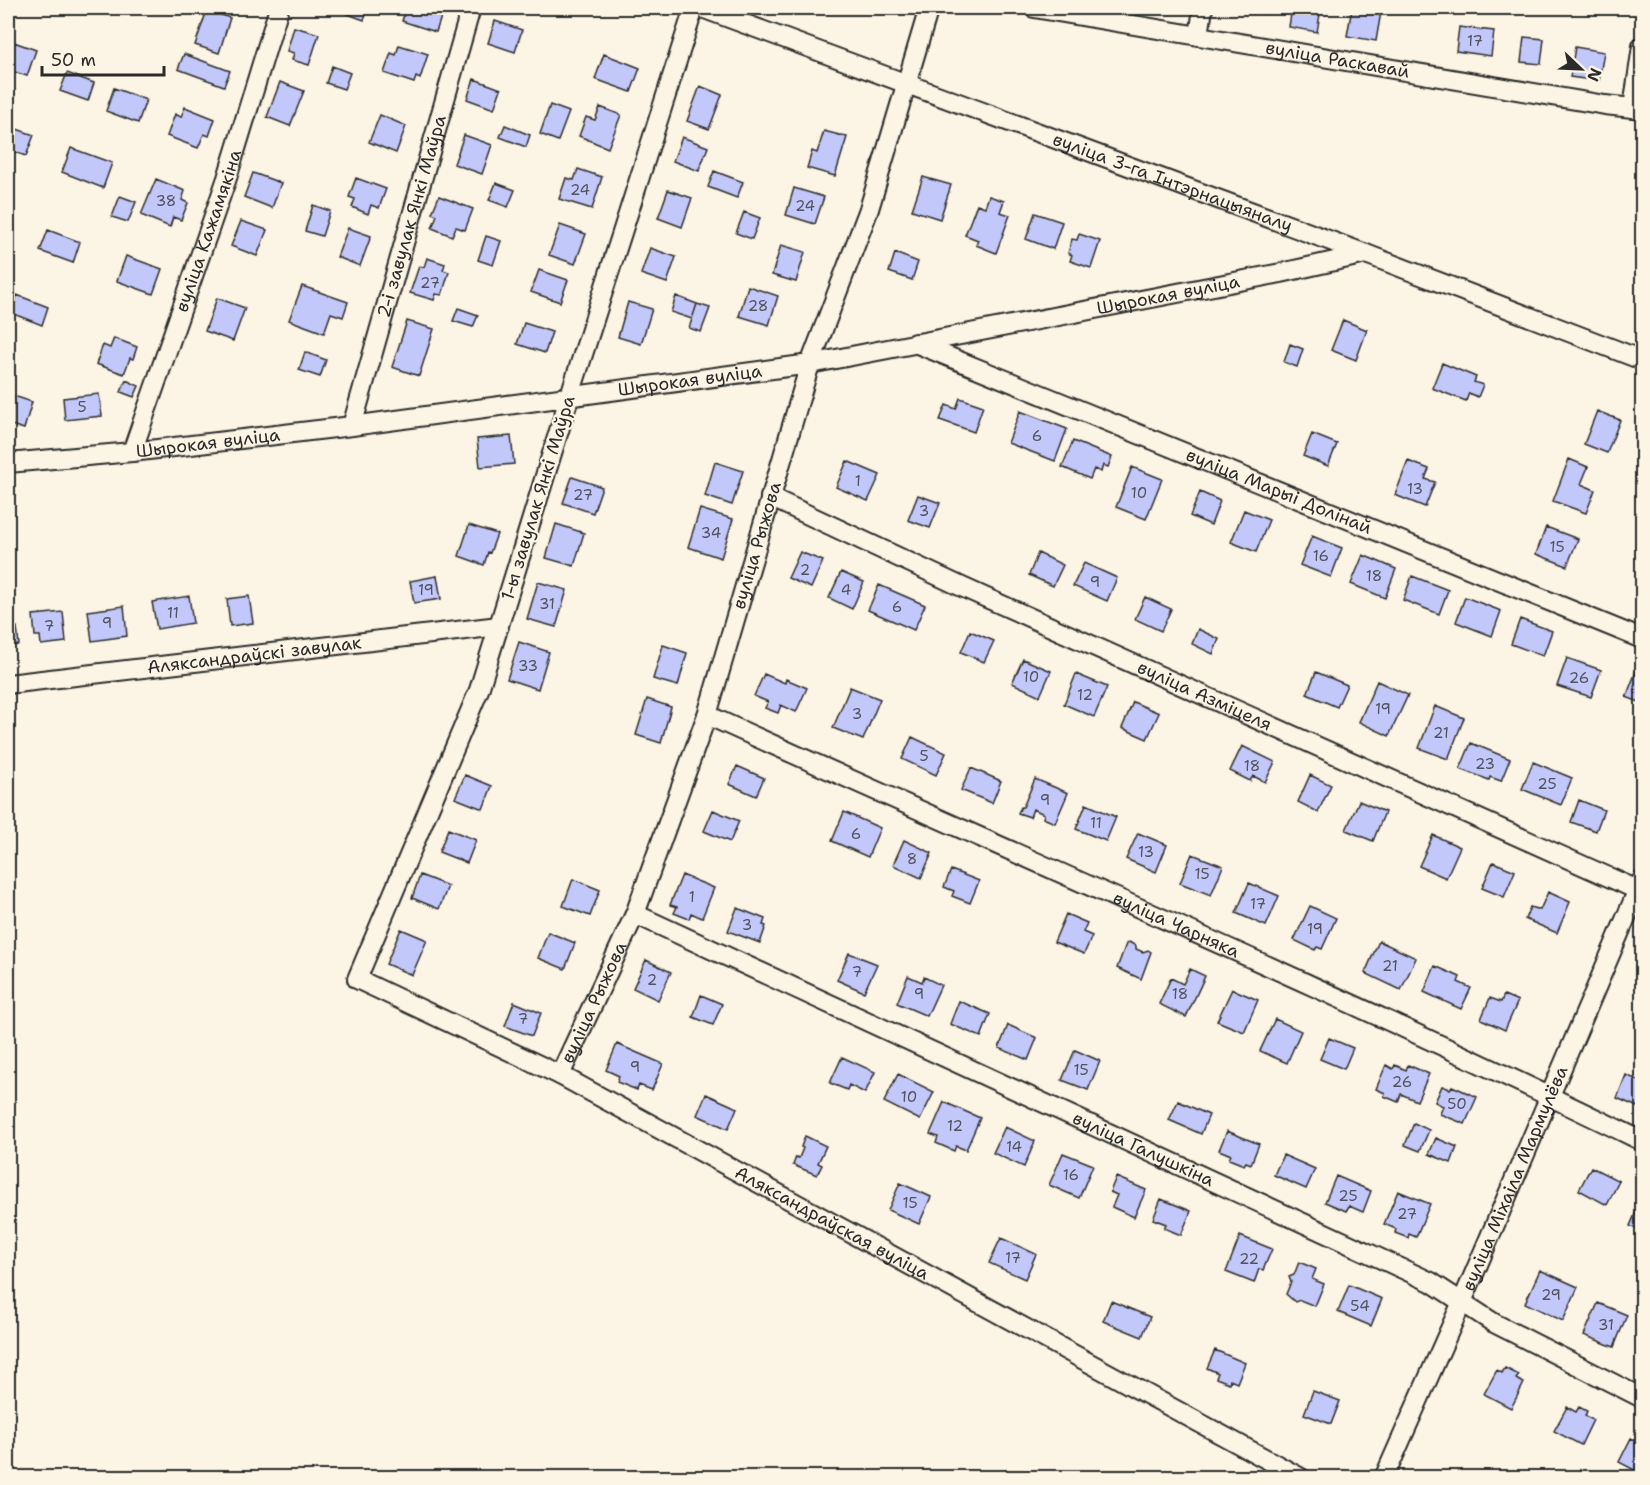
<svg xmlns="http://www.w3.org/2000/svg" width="1650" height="1485" font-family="'Shantell Sans',sans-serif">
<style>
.building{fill:#c3c8fa;stroke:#2b2b2b;stroke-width:1.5}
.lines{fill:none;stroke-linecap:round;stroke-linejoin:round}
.street-casing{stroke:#2b2b2b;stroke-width:22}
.street{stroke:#fcf5e5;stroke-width:18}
.labels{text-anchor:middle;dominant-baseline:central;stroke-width:4.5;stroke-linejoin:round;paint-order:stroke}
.number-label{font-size:15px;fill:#51525f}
.street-label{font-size:18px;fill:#2b2b2b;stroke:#fcf5e5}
</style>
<rect width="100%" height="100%" fill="#fcf5e5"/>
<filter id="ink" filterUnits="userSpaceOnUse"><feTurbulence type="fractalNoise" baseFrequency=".0167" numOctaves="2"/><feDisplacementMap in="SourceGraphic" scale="12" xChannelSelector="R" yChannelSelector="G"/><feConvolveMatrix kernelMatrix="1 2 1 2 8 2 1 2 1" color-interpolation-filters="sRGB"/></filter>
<g filter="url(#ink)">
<path class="building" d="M152,8H168L166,13Z
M338,8H368L364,20L337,10Z
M406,8H444L436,32L402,21Z
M1242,8H1269L1267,14L1242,9Z
M1292,8H1321L1317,32L1289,27Z
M1352,8L1381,12L1376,41L1347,36Z
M207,10L230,18L219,53L195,45Z
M495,21L522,30L515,52L488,43Z
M294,27L319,34L309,65L292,60L294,53L287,51Z
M1459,27L1494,31L1491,56L1456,51Z
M1524,37L1544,39L1541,64L1521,62Z
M14,42L36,50L27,76L8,70V61Z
M399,45L428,54L420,79L416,77L414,83L384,73L391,53L396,55Z
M1575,47L1604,52L1599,81L1570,77Z
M184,54L230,71L224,86L178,69Z
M604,54L640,68L631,92L595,79Z
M332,66L350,73L344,89L326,83Z
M67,73L94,83L88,101L60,91Z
M474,79L501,89L494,109L467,99Z
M280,82L304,91L290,126L267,117Z
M700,86L722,95L709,129L687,121Z
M114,88L146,100L138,123L106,111Z
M550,105L569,112L558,141L540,134Z
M185,107L215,119L209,136L204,134L198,148L167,136L175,114L181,117Z
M600,107L621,115L608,148L579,136L586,117L595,120Z
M380,115L406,126L396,153L369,142Z
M505,125L530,135L526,147L500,137Z
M8,126L34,135L26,156L8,150Z
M824,131L847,137L835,176L807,168L812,151L817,153Z
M464,135L492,145L482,174L454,164Z
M682,137L708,147L699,171L673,161Z
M71,148L112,163L103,188L62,172Z
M578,169L602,177L592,209L559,199L566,178L574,180Z
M714,171L743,182L737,198L708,187Z
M253,173L281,183L272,208L244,197Z
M923,177L951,185L940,219L912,210Z
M356,178L386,189L379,208L371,205L368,214L352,207L355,199L349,197Z
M156,179L185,191L182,200L188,203L181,220L173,217L170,227L141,215Z
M496,183L515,190L508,207L489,200Z
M794,188L824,197L815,224L786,215Z
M668,190L692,198L682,227L658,218Z
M120,196L136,202L128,222L112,217Z
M439,196L473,209L465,230L456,227L452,236L432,228L437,215L432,213Z
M989,196L1004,201L1000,212L1010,215L996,253L976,245L978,240L965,235L977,204L985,207Z
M313,205L330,211L322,236L305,231Z
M744,212L760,218L752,239L736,233Z
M1035,213L1062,222L1053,249L1026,239Z
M241,221L267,230L257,256L231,246Z
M560,225L586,234L575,264L549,255Z
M348,228L371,236L360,266L337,257Z
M48,230L80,242L73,263L40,251Z
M1079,234L1100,241L1091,268L1070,261L1072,255L1068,253L1072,239L1077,240Z
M486,236L501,241L493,265L478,260Z
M781,245L805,252L796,282L772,275Z
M650,248L676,257L667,283L641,274Z
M895,253L918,262L912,280L889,272Z
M126,256L162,269L153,294L117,281Z
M427,258L445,264L443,270L449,272L442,295L436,294L434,300L410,293L419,266L424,267Z
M539,270L568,280L560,302L531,292Z
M302,286L348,302L343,317L331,313L324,333L289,320Z
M748,286L778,296L769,325L739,316Z
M17,295L48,307L42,325L11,313Z
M676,296L697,304L692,319L671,312Z
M217,298L245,308L233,341L205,331Z
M628,302L652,309L641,344L618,337Z
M697,304L710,308L701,332L689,328Z
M458,308L478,315L473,327L453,321Z
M1343,320L1367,330L1356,360L1331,350Z
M407,321L434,329L419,376L392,367Z
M524,323L552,332L545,353L517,344Z
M114,338L137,347L133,359L130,358L124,374L96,364L103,345L110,348Z
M1290,344L1303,349L1297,367L1284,362Z
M305,352L326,360L320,377L299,370Z
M1442,363L1476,377L1474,382L1483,385L1478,397L1469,393L1466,401L1432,388Z
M126,380L139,386L134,397L121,392Z
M8,394L32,402L24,429L8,424Z
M99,394L102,416L65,420L63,398Z
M960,398L983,406L974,432L940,420L946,405L956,409Z
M1020,411L1067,429L1055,461L1008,443Z
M1597,411L1620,420L1607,453L1584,444Z
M1312,434L1337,444L1328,466L1303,456Z
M511,436L514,464L480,467L477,439Z
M1073,441L1112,457L1108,467L1103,465L1101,472L1094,469L1090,479L1062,467Z
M1569,459L1588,467L1581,484L1595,490L1586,513L1553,501Z
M847,461L880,475L868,501L836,487Z
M1408,461L1429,469L1425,479L1435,482L1425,507L1395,495Z
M715,462L743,471L732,505L705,496Z
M1132,467L1162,479L1146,519L1116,507Z
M572,477L602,487L593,513L563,503Z
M1200,492L1220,501L1211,525L1190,516Z
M918,495L940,503L930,528L908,520Z
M700,509L733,519L721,558L688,547Z
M1244,510L1269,520L1256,552L1231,542Z
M556,524L584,533L574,566L546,558Z
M469,525L497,534L490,553L488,552L484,565L459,556Z
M1546,527L1578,539L1567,566L1536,554Z
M1312,536L1342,548L1331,577L1300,565Z
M800,552L823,561L811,588L788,578Z
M1038,553L1063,565L1053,586L1029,575Z
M1363,555L1396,569L1385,598L1351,584Z
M1084,563L1117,578L1107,601L1073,586Z
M841,572L864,582L852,609L829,598Z
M437,576L441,599L414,603L410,581Z
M1412,576L1448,590L1439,614L1403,600Z
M538,582L567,590L556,627L527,619Z
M879,585L925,605L914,630L868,610Z
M189,596L193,623L157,629L152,602Z
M249,596L253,623L230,626L227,599Z
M1145,597L1171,609L1161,631L1135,619Z
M1465,597L1501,611L1492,636L1456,622Z
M124,606L127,636L92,641L88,611Z
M63,612L66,642L41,645L40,636H35L33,615Z
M1520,619L1552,631L1543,656L1511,644Z
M17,627L19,645L8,646V628Z
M1198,629L1219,639L1213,654L1192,644Z
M970,631L994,641L984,662L961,652Z
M519,642L549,652L538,689L507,679Z
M663,645L687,653L678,686L653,679Z
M1567,658L1601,670L1591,697L1557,686Z
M1023,659L1051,671L1040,696L1012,683Z
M1637,669L1642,671V703L1626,697Z
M1316,672L1347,685L1337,707L1307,694Z
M764,674L785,683L786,679L807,688L796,712L781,705L778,713L765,708L768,702L754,696Z
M1076,674L1107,687L1094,717L1064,704Z
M1377,681L1408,695L1389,736L1359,722Z
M850,687L880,699L863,740L833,728Z
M647,699L671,707L661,743L636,735Z
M1133,702L1159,713L1147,739L1122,728Z
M1435,706L1464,718L1448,759L1419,748Z
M912,737L946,753L936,775L902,759Z
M1471,743L1510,759L1501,781L1490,777L1489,780L1460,769Z
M1242,746L1275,762L1265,782L1253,776L1250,781L1230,771Z
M1533,762L1572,778L1561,805L1522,789Z
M737,766L764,778L756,796L729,784Z
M971,768L1001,781L992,803L961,790Z
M465,775L492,786L483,809L455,798Z
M1310,775L1331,785L1318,812L1298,802Z
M1035,779L1068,793L1055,823L1043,818L1044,814L1033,809L1030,817L1018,813L1021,807H1023Z
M1579,800L1604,810L1596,831L1571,822Z
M1359,801L1385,812L1373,841L1346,830Z
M1086,804L1116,817L1106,841L1076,829Z
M713,810L739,821L730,842L704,831Z
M844,812L880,828L868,857L832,841Z
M448,829L476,840L467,863L439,852Z
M1138,833L1167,845L1156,872L1126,859Z
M1433,835L1460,847L1446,878L1419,866Z
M904,840L932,853L921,878L893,865Z
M1192,854L1223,866L1211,895L1180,883Z
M1493,862L1515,871L1504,897L1482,888Z
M951,870L979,881L970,903L952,896L954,891L944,887Z
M420,875L448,886L439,909L412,898Z
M682,875L714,888L702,918L691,913L689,919L674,913L677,907L670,905Z
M573,879L600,890L590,916L563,906Z
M1249,883L1279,896L1266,926L1236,913Z
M1548,892L1570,902L1557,933L1525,919L1530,907L1540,910Z
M1310,906L1336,918L1322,949L1317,947L1315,950L1294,940Z
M737,908L765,919L763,925L766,926L760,943L728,931Z
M1066,914L1087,923L1083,932L1092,936L1084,954L1054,942Z
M401,929L427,940L412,975L386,964Z
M548,932L575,943L565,969L538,958Z
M1379,941L1416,958L1401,990L1365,973Z
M1129,942L1136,946V949L1143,952L1148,950L1151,952L1141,979L1117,968L1126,944Z
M849,953L877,964L864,992L837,980Z
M646,960L671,972L658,1000L633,988Z
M1435,966L1460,977L1458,982L1471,988L1461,1009L1424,992Z
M1190,969L1205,976L1186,1017L1159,1004L1171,978L1183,984Z
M908,976L922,982L924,977L941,985L927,1016L897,1003Z
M1232,989L1258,1000L1244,1032L1217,1021Z
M701,995L722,1004L713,1025L693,1017Z
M1504,995L1518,1001L1505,1030L1481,1019L1490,998L1501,1002Z
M959,1001L990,1014L981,1037L950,1024Z
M514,1002L541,1013L532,1036L505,1026Z
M1275,1019L1301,1031L1287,1063L1260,1051Z
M1008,1025L1037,1038L1028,1060L999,1048Z
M1329,1038L1353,1048L1344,1069L1320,1059Z
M617,1044L663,1064L652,1090L639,1085L637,1090L617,1082L619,1076L606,1070Z
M1075,1050L1100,1061L1088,1090L1062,1080Z
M842,1057L875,1072L865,1093L849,1085L847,1090L830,1083Z
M1386,1065L1393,1069L1395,1065L1406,1070L1408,1065L1429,1074L1417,1101L1401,1094L1398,1102L1384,1096L1385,1093L1376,1089Z
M898,1074L934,1092L920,1120L884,1102Z
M1626,1075L1642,1082V1109L1617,1098Z
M1442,1086L1450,1089L1452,1086L1477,1097L1465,1124L1440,1114L1443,1106L1435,1102Z
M706,1094L737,1108L728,1129L697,1115Z
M1178,1101L1209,1115L1201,1134L1169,1120Z
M944,1102L980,1118L966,1150L956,1146L954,1151L936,1143L938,1137L930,1134Z
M1414,1123L1429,1130L1420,1151L1405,1145Z
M1005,1127L1035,1141L1024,1167L993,1153Z
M1227,1131L1259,1144L1251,1164L1246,1162L1244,1165L1229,1159L1231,1155L1219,1150Z
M805,1136L826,1146L818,1163L822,1165L817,1175L793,1165L796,1157L799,1158L803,1148L801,1147Z
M1436,1138L1457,1147L1451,1163L1429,1154Z
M1063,1153L1093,1165L1079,1198L1049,1185Z
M1283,1155L1315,1169L1306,1189L1274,1175Z
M1591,1167L1619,1181L1607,1205L1579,1190Z
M1336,1176L1371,1191L1363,1212L1349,1206L1346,1211L1325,1202Z
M1116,1177L1146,1190L1134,1217L1112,1207L1117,1195L1110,1192Z
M900,1183L931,1197L919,1224L888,1210Z
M1398,1191L1430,1204L1416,1237L1409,1234L1408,1238L1395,1233L1396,1229L1384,1224Z
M1642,1198V1232L1630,1226Z
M1161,1199L1191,1211L1181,1235L1164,1228L1166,1224L1153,1219Z
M1240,1236L1272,1249L1263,1270L1259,1269L1254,1283L1226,1272Z
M1001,1238L1036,1254L1025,1279L989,1263Z
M1299,1262L1316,1269L1312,1279L1324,1284L1315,1306L1300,1300L1295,1302L1286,1294L1291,1282L1289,1277L1294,1275Z
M1540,1270L1578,1287L1563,1321L1525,1303Z
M1349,1285L1382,1299L1371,1326L1338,1312Z
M1111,1301L1150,1317L1142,1337L1103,1321Z
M1598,1303L1627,1315L1614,1347L1584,1335Z
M1215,1350L1245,1363L1237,1383L1230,1380L1229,1383L1216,1378L1218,1373L1207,1368Z
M1505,1368L1519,1375L1516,1379L1524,1383L1511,1408L1484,1394L1497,1370L1502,1373Z
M1313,1391L1340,1401L1331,1424L1304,1414Z
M1567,1407L1576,1412L1579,1407L1587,1411L1585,1416L1593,1420L1581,1445L1554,1431Z
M1631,1438L1642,1444V1474L1619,1462Z"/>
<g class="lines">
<g class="street-casing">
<g id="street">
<path id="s1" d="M694,8L570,395L479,690L357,979L560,1075L1301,1478"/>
<path id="s2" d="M702,8L1366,254L1642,360"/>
<path id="s3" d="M1034,8L1605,105L1642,109"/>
<path d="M1199,36L1203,8"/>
<path d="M1633,108L1642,46"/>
<path id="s4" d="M915,343L1642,639"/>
<path id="s5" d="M352,426L471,8"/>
<path id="s6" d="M132,452L227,178L279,8"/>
<path id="s7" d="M8,463L132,452L352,426L810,364L1281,273L1366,254"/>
<path id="s8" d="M770,497L962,587L1642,892"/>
<path id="s9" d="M8,684L499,626"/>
<path id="s10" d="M707,715C1019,856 1335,991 1642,1141"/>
<path id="s11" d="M635,914L1431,1282L1494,1323L1642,1398"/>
<path id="s12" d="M560,1075L635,914L707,715L810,364L869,209L929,8"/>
<path id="s13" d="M1384,1478L1462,1302L1642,880"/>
</g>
</g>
<use href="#street" class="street"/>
</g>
</g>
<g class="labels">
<g class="number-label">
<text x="1475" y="41">17</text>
<text x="580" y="190">24</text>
<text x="166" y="201">38</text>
<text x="805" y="206">24</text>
<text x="430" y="283">27</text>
<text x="758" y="306">28</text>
<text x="82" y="407">5</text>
<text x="1037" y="436">6</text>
<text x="858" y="481">1</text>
<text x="1415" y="489">13</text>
<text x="1139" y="493">10</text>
<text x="583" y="495">27</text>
<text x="924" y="511">3</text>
<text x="711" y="533">34</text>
<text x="1557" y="547">15</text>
<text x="1321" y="556">16</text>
<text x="805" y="570">2</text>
<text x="1374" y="576">18</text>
<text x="1095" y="582">9</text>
<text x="426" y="590">19</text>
<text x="846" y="590">4</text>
<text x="547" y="604">31</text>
<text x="897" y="607">6</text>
<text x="173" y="613">11</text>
<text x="107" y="623">9</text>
<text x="49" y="626">7</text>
<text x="528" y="666">33</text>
<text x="1031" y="677">10</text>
<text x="1579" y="678">26</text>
<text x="1085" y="695">12</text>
<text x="1383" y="709">19</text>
<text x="857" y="714">3</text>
<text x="1441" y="733">21</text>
<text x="924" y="756">5</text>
<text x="1485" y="764">23</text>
<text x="1252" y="766">18</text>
<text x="1547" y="784">25</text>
<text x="1045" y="800">9</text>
<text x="1096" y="823">11</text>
<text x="856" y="834">6</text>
<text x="1146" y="852">13</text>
<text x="912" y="859">8</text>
<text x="1202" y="874">15</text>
<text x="692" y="897">1</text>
<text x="1258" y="904">17</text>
<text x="747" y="925">3</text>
<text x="1315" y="929">19</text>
<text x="1390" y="966">21</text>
<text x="857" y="972">7</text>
<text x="652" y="980">2</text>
<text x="919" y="994">9</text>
<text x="1180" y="994">18</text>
<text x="523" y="1019">7</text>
<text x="635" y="1067">9</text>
<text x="1081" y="1070">15</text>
<text x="1402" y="1082">26</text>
<text x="909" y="1097">10</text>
<text x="1457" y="1104">50</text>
<text x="955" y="1126">12</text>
<text x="1014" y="1147">14</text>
<text x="1071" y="1175">16</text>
<text x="1348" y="1196">25</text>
<text x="910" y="1203">15</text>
<text x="1407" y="1214">27</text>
<text x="1013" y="1258">17</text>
<text x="1249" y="1259">22</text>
<text x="1551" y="1295">29</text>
<text x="1360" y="1306">54</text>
<text x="1606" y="1325">31</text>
</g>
<g class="street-label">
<text stroke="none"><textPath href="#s3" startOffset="308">вуліца Раскавай</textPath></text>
<text stroke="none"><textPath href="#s2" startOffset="502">вуліца 3-га Інтэрнацыяналу</textPath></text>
<text stroke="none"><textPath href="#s5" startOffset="218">2-і завулак Янкі Маўра</textPath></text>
<text stroke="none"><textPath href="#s6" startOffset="234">вуліца Кажамякіна</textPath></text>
<text stroke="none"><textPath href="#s7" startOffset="1173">Шырокая вуліца</textPath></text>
<text stroke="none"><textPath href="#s7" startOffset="687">Шырокая вуліца</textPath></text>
<text stroke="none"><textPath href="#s7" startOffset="201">Шырокая вуліца</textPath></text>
<text stroke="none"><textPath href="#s4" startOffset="393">вуліца Марыі Долінай</textPath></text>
<text transform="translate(538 498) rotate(-73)">1-ы завулак Янкі Маўра</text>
<text stroke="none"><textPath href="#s12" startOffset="566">вуліца Рыжова</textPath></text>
<text stroke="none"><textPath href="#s9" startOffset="248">Аляксандраўскі завулак</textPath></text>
<text stroke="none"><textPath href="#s8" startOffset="478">вуліца Азміцеля</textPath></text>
<text stroke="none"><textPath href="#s10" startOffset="514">вуліца Чарняка</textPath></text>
<text stroke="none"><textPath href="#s12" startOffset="80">вуліца Рыжова</textPath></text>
<text stroke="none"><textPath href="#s11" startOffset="560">вуліца Галушкіна</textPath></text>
<text stroke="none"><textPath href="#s13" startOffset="327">вуліца Міхаіла Мармулёва</textPath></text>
<text stroke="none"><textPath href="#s1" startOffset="1563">Аляксандраўская вуліца</textPath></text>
</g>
</g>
<rect width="1650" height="1485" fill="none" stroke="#fcf5e5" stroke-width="30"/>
<rect x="15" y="15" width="1620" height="1455" fill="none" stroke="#2b2b2b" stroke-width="2" filter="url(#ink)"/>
<g transform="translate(1581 69) rotate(113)" stroke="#fcf5e5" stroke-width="4.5" paint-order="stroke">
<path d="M0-4.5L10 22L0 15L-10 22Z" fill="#2b2b2b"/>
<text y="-9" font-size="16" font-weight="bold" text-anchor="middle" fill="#2b2b2b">N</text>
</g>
<path d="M42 66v9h122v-9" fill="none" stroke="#2b2b2b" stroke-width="3"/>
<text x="51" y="66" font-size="18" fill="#2b2b2b" stroke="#fcf5e5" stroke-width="4.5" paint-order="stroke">50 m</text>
</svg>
